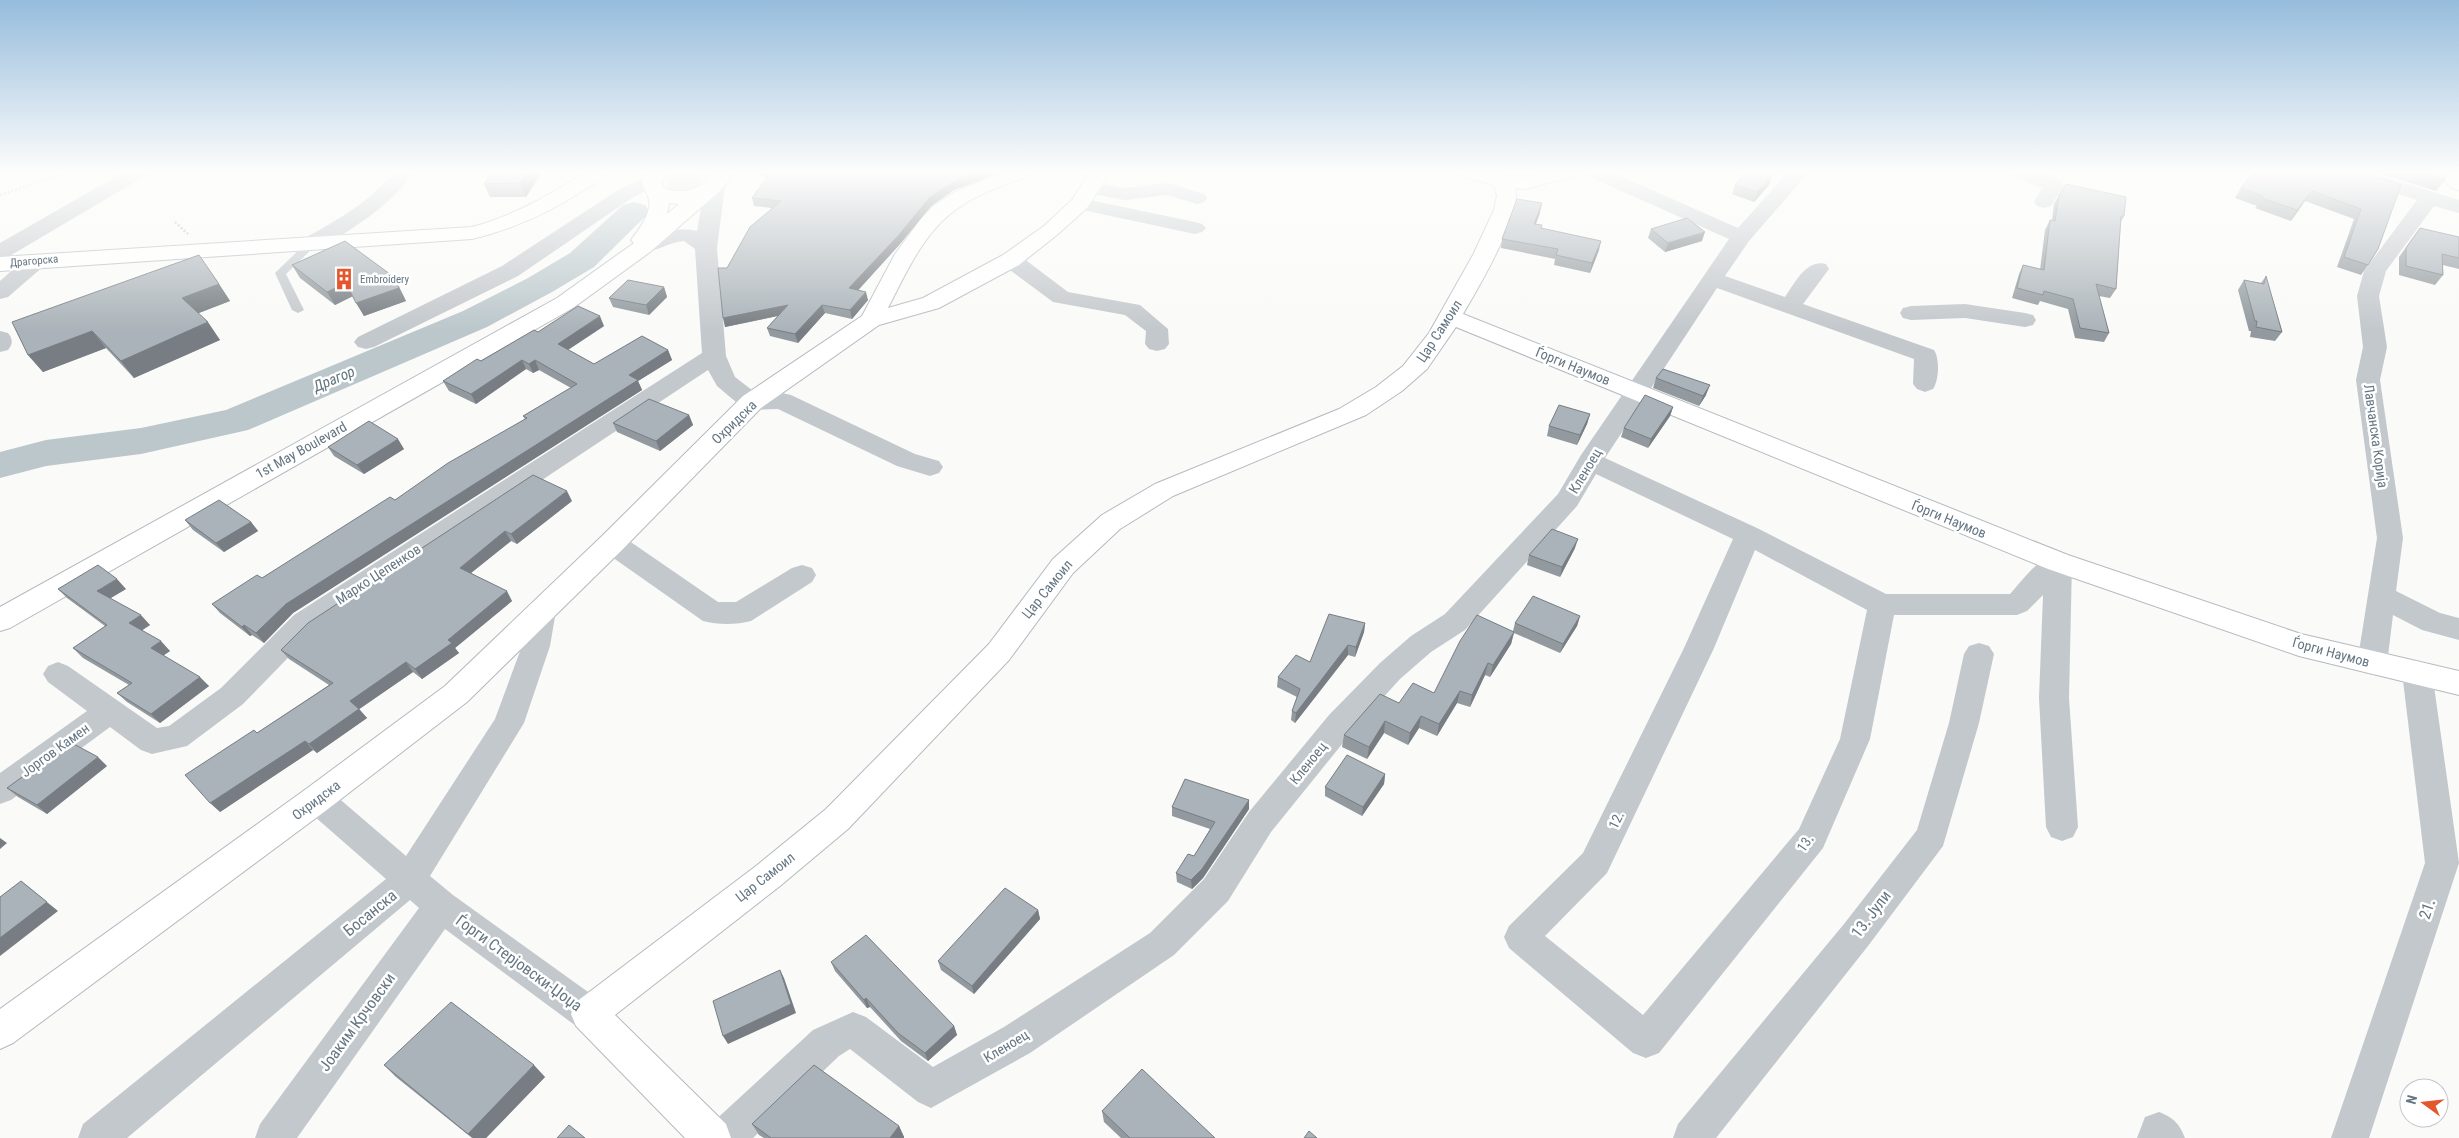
<svg xmlns="http://www.w3.org/2000/svg" width="2459" height="1138" font-family="'Roboto Condensed',sans-serif">
<style>
.green{fill:#dadfd7}
.lines{fill:none;stroke-linecap:round;stroke-linejoin:round}
.river{fill:#bbc7cb;fill-rule:evenodd}
.secondary-casing{stroke:#b3babf;stroke-width:2}
.path{stroke:#bbbfc2;stroke-width:2.5;stroke-dasharray:2 2;stroke-linecap:butt}
.lane{fill:#c3c8cc;fill-rule:evenodd}
.street{fill:#c3c8cc;fill-rule:evenodd}
.secondary{fill:#fff;fill-rule:evenodd}
.wall{fill:#929a9f}
.shaded-wall{fill:#777d82}
.building{fill:#aab3b9;stroke:#777d82}
.labels{text-anchor:middle;dominant-baseline:central;stroke-width:5;stroke-linejoin:round;paint-order:stroke}
.far-street-label{font-size:11px;fill:#657683;stroke:#fff}
.far-poi-label{font-size:11px;fill:#657683;stroke:#fff;text-anchor:start}
.street-label{font-size:14px;fill:#657683;stroke:#fff}
.water-label{font-size:15px;font-style:italic;fill:#60757c;stroke:#fff}
.near-street-label{font-size:16px;fill:#657683;stroke:#fff}
</style>
<rect width="100%" height="100%" fill="#fafaf8"/>
<path class="green" d="M672,172H697L702,176C700,194 683,191 669,191L668,176Z"/>
<g class="lines">
<path class="river" d="M634,202L645,205L650,212L594,267L552,292L487,327L248,430L141,454L46,466L0,478V452L46,440L141,428L226,410L463,311L528,278L570,253L623,205Z"/>
<g class="secondary-casing">
<path id="secondary" d="M586,172H609C603,180 593,185 584,190C549,213 513,229 472,239L0,271V257L472,227C513,216 550,195 586,172Z
M649,172H670L662,181L663,187C679,196 698,190 710,178V172H730V179L721,190L650,252L573,308L10,628L0,631V607L557,298L634,243L631,240C639,229 652,213 649,199C647,192 643,189 642,180ZM669,203L679,204L667,214Z
M1004,172H1031L1028,176C1006,185 981,192 961,206C925,229 907,271 888,308L923,298L1003,255L1044,226L1072,200L1090,172H1110L1087,208L1058,234L1019,265L939,308L879,325L761,408L622,550L467,702L328,809L13,1043L0,1049V1009L306,789L445,686L602,536L743,396L862,316L895,254L920,220L932,207L955,192Z
M1457,172H1507L1509,176L1525,177L1545,172H1578L1575,176L1525,189L1515,188C1523,213 1477,290 1463,314L2068,555L2301,634L2459,671V695L2299,656L2048,569L1456,327L1427,369L1402,391L1366,415L1173,496L1120,529L1073,573L1009,660L848,829L780,886L615,1015L726,1124L731,1138H685L576,1026L571,1014L576,1002L756,866L826,809L989,644L1053,559L1102,515L1155,484L1339,409L1376,387L1403,366L1429,333L1473,255L1494,210L1497,196L1494,185L1460,176Z
M2433,172H2456L2459,174V190L2452,188Z"/>
</g>
<path class="path" d="M0,195L69,172
M175,222L188,234"/>
<path class="lane" d="M311,241L316,244L315,246L286,274L304,310L298,313L292,310L275,273L307,242Z"/>
<path class="street" d="M124,172H148L145,176L8,257L0,258V243Z
M394,172H414C390,206 354,228 319,249L311,250L303,249L300,244L303,239C336,221 370,202 394,172Z
M1585,172H1611L1738,228L1788,172H1809L1749,241L1725,276L1785,297C1795,283 1806,259 1826,264L1829,269L1803,304L1934,350C1940,359 1939,380 1933,389L1925,392L1917,389L1913,384L1914,359L1717,288L1605,458L1757,528L1886,594H2010C2025,578 2044,548 2068,555L2072,562L2069,698L2078,827L2073,837L2062,841L2051,837L2046,827L2039,698L2043,595L2027,611L2017,615H1894L1870,739L1823,848L1659,1053L1646,1058L1633,1053L1509,948L1504,937L1509,926L1583,853L1684,648L1733,539L1596,474L1577,506L1465,630L1431,652L1400,679L1351,733L1271,832L1228,901L1174,955L1030,1053L931,1108L918,1102L850,1049L839,1056L753,1138H706L711,1124L813,1030L853,1012L866,1017L933,1067L1004,1027L1150,933L1204,879L1249,812L1329,715L1380,663L1411,636L1445,614L1558,494L1581,455L1729,239L1588,176ZM1755,550L1867,610L1840,739L1799,829L1643,1015L1545,936L1607,873L1714,648Z
M2009,172C2025,171 2054,170 2064,185L2051,206L2044,208L2037,206L2034,202L2042,188L2012,176Z
M2339,172H2369L2459,200V213L2434,206L2386,271L2379,296L2387,347L2380,380L2403,538L2396,591L2440,613L2459,618V640L2422,630L2393,615L2387,664L2382,672L2372,675L2362,672L2357,664L2377,538L2356,380L2363,347L2357,296L2364,271L2417,200L2342,176Z
M652,174L659,176L662,180L659,184L632,198L518,276L374,347L366,349L358,347L354,342L358,337L502,266L618,190Z
M715,179L722,181L725,185L717,248L726,356L735,377L757,394L782,393L791,395L915,454L939,461L943,467L939,473L930,476L897,466L778,409L752,410L743,408L717,386L708,370L314,631L243,704L187,746L152,754L141,750L110,727L11,800L0,804V773L87,711L48,682L43,674L48,666L58,662L68,666L157,728L169,726L221,688L294,615L702,353L695,249L684,241C667,242 651,256 634,252L631,247L634,242C655,234 674,226 697,231L705,185L708,181Z
M1089,182L1125,188L1168,183L1204,194L1207,198L1204,202L1197,204L1167,195L1125,200L1082,192L1079,188L1082,184Z
M1080,198L1195,222L1202,224L1206,228L1202,232L1195,234L1073,208L1070,204L1073,200Z
M1011,254L1019,255L1068,292L1140,305L1168,329L1169,344L1165,349L1157,351L1149,349L1145,344L1146,331L1125,315L1053,302L1003,265L1000,260L1003,255Z
M36,255L44,256L47,261L44,266L8,297L0,299V281L28,256Z
M1965,304L2025,313L2033,315L2036,320L2033,325L2025,327L1965,318L1911,320L1903,318L1900,313L1903,308L1911,306Z
M0,331L8,333C13,339 13,344 8,350L0,352Z
M612,533L622,536L718,602H736L792,568L802,565L812,568L816,575L812,582L751,621C736,625 718,625 703,621L602,550L598,543L602,536Z
M542,600L552,603L556,611L550,646L524,723L430,876L453,895L602,1002L607,1014L602,1026L589,1031L576,1026L445,929L297,1138H255L260,1124L419,908L410,900L127,1138H78L83,1124L386,879L306,809L301,799L306,789L317,785L328,789L406,856L495,719L522,646L528,611L532,603Z
M1979,643L1989,646L1994,654L1979,723L1943,846L1868,946L1716,1138H1673L1678,1124L1844,924L1917,830L1949,723L1964,654L1969,646Z
M2417,660L2427,664L2432,672L2459,863L2369,1138H2331L2425,863L2402,672L2407,664Z
M2159,1112C2174,1118 2179,1123 2185,1138H2137L2145,1117Z"/>
<use href="#secondary" class="secondary"/>
</g>
<path class="wall" d="M492,172H542L526,197H490L484,184Z
M759,172H1002L954,190L931,206L900,244L858,290L868,300L852,319L825,313L798,343L770,336L767,328L778,316L725,327L727,268L772,208L754,206L752,198L768,177L760,176Z
M2361,172L2368,265L2361,275L2337,267L2354,219L2305,201L2291,221L2255,208L2257,206L2235,198L2241,188Z
M2375,172H2447L2444,181L2436,191Z
M1772,176L1769,185L1754,202L1732,194L1735,185Z
M2059,195L2124,216L2121,222L2116,289L2110,298L2099,296L2109,333L2104,342L2075,338L2068,309L2040,301L2038,305L2012,298L2019,274L2023,265L2040,270L2045,230L2050,220H2052L2054,204Z
M1540,213L1536,224L1542,228L1599,250L1590,273L1554,265L1555,259L1501,248L1502,239Z
M2420,228L2459,237V269L2443,265V275L2435,285L2399,275V257Z
M1651,229L1702,241L1665,252L1648,238Z
M292,265L394,277L406,301L364,316L353,296L335,305L300,278Z
M2266,276L2282,332L2275,341L2250,337L2251,331H2249L2238,290L2244,280L2261,283Z
M219,284L230,301L198,313L220,340L134,378L106,348L43,372L28,355Z
M664,287L667,297L649,315L613,307L609,298Z
M604,326L568,350L594,364L668,350L672,360L638,381L642,390L293,613L264,643L252,635L250,636L220,613L212,604L262,578L395,500L525,419L523,416L571,388L539,370L533,373L526,369L476,404L449,391L443,381L481,361L538,332Z
M1656,378L1706,395L1699,406L1653,388Z
M1673,407L1670,416L1648,448L1621,437L1624,428Z
M1590,414L1587,424L1577,445L1547,436L1549,426Z
M689,415L693,425L660,451L617,432L613,423Z
M328,447L404,449L364,474L334,456Z
M572,501L517,544L511,541L471,573L512,601L455,648L459,653L422,679L413,672L359,709L367,718L317,753L313,750L220,812L257,733L329,685L289,659L281,650L308,623Z
M185,520L251,522L258,531L224,552L193,530Z
M1575,548L1560,577L1527,565L1529,555Z
M58,589H126L110,598L150,625L142,630L170,651L163,655L209,686L160,723L127,702L117,693L129,685L83,658L73,648L105,626L67,598Z
M1580,616L1577,626L1560,653L1514,633L1511,644L1490,677L1485,675L1470,707L1457,703L1437,736L1419,728L1408,745L1384,733L1367,759L1342,747L1344,735L1399,703L1434,693L1513,631L1515,623Z
M1365,623L1364,632L1355,657L1348,655L1295,723L1291,720L1292,711L1297,697L1277,687L1278,677L1310,662Z
M107,766L47,814L18,797L7,788Z
M1385,774L1384,784L1362,816L1325,796V787Z
M1249,800V809L1203,878L1192,889L1177,882L1176,873L1194,856L1210,829L1172,816V807Z
M1038,910L1040,919L974,994L941,970L938,961Z
M831,962L954,1026L957,1035L928,1061L901,1041L870,1007L867,1008L835,971Z
M384,1065L545,1077L486,1138H472L396,1077Z
M1102,1111L1215,1138H1121L1104,1122Z
M752,1124L899,1126L904,1137V1138H764L759,1135Z"/>
<path class="shaded-wall" d="M528,172H542L526,197L520,183Z
M980,172H1002L954,190L931,206L900,244L852,297L849,288L929,198L953,182Z
M1772,176L1769,185L1754,202L1757,192Z
M2312,191L2291,221L2297,210Z
M1542,203L1540,213L1532,233L1534,224Z
M1705,232L1702,241L1665,252L1668,243Z
M1601,241L1599,250L1590,273L1592,263Z
M394,277L406,301L364,316L356,303Z
M346,283L353,296L335,305L327,292Z
M219,284L230,301L194,315L182,298Z
M664,287L667,297L649,315L646,305Z
M866,292L868,300L852,319L850,310Z
M788,305L791,313L725,327L723,318Z
M822,305L825,313L798,343L795,334Z
M600,316L604,326L563,353L558,344Z
M208,322L220,340L134,378L121,361Z
M92,331L106,348L43,372L28,355Z
M668,350L672,360L638,381L642,390L293,613L264,643L256,633L286,604L629,375Z
M522,360L526,369L476,404L471,394Z
M535,360L539,370L533,373L529,364Z
M1710,385L1706,395L1699,406L1703,396Z
M1673,407L1670,416L1648,448L1651,439Z
M1590,414L1587,424L1577,445L1580,435Z
M689,415L693,425L660,451L656,441Z
M398,439L404,449L364,474L357,465Z
M567,491L572,501L517,544L511,534Z
M251,522L258,531L224,552L216,543Z
M505,531L511,541L466,577L460,568Z
M1578,539L1575,548L1560,577L1562,567Z
M117,579L126,589L106,601L97,591Z
M507,591L512,601L455,648L459,653L422,679L415,669L448,640Z
M141,615L150,625L138,633L129,623Z
M1580,616L1577,626L1560,653L1563,644Z
M1365,623L1364,632L1355,657L1356,647Z
M244,625L252,635L250,636L242,627Z
M1514,632L1511,644L1490,677L1493,665Z
M161,641L170,651L160,658L151,648Z
M1348,645V655L1295,723L1296,713Z
M406,662L413,672L358,710L350,701Z
M1488,663L1485,675L1470,707L1472,695Z
M200,677L209,686L160,723L151,714Z
M1460,691L1457,703L1437,736L1439,724Z
M359,709L367,718L317,753L309,744Z
M1421,716L1419,728L1408,745L1410,733Z
M1385,721L1384,733L1367,759L1369,747Z
M305,741L313,750L220,812L210,803Z
M98,757L107,766L47,814L37,805Z
M1385,774L1384,784L1362,816L1363,807Z
M1249,800V809L1203,878L1192,889L1191,880Z
M0,838L7,843L0,849Z
M21,881L58,911L0,956V938Z
M1038,910L1040,919L974,994L972,986Z
M780,970L784,978L796,1013L728,1044L723,1036Z
M866,998L870,1007L867,1008L864,1000Z
M954,1026L957,1035L928,1061L925,1053Z
M534,1065L545,1077L486,1138H473L468,1134Z
M899,1126L904,1137V1138H890Z"/>
<path class="building" d="M492,172H528L520,183L484,184Z
M771,172H980L953,182L929,198L898,236L849,288L866,292L850,310L822,305L795,334L767,328L788,305L723,318L718,268H727L750,227L781,201L752,198Z
M1746,172H1760L1772,176L1757,192L1735,185Z
M2254,172H2361L2401,185L2378,249L2368,265L2344,257L2361,209L2312,191L2297,210L2262,198L2263,196L2241,188Z
M2414,172H2447L2444,181Z
M2066,184L2126,197L2124,216H2121L2116,289L2096,284L2109,333L2080,328L2073,299L2044,291L2043,295L2017,288L2023,265L2044,270L2050,220L2055,221L2059,195Z
M1517,199L1542,203L1534,224L1542,225L1541,228L1601,241L1592,263L1556,255L1558,249L1502,239Z
M1687,218L1705,232L1668,243L1651,229Z
M2420,228L2459,237V258L2442,254L2443,275L2406,266V248Z
M345,241L394,277L399,288L356,303L346,283L327,292L292,265Z
M199,255L219,284L182,298L208,322L121,361L92,331L28,355L12,322Z
M2266,276L2282,332L2256,327L2257,321H2255L2244,280L2264,284Z
M628,280L664,287L646,305L609,298Z
M578,306L600,316L558,344L594,364L642,336L668,350L629,375L638,380L286,604L256,633L244,625L242,627L212,604L257,575L262,578L390,497L395,500L448,463L527,418L523,416L577,384L535,360L529,364L522,360L471,394L443,381L477,359L481,361L534,330L538,332Z
M1663,369L1710,385L1703,396L1656,378Z
M1645,395L1673,407L1651,439L1624,428Z
M649,399L689,415L656,441L613,423Z
M1559,405L1590,414L1580,435L1549,426Z
M369,421L398,439L357,465L328,447Z
M533,475L567,491L511,534L505,531L460,568L507,591L448,640L452,643L415,669L406,662L350,701L359,709L309,744L305,741L210,803L185,775L254,730L257,733L333,683L281,650L308,623Z
M219,500L251,522L216,543L185,520Z
M1552,529L1578,539L1562,567L1529,555Z
M98,565L117,579L97,591L141,615L129,623L161,641L151,648L200,677L151,714L117,693L132,683L73,648L107,625L58,589Z
M1533,596L1580,616L1563,644L1515,623Z
M1329,614L1365,623L1356,647L1348,645L1296,713L1292,711L1300,689L1278,677L1296,655L1310,662Z
M1477,615L1514,632L1493,665L1488,663L1472,695L1460,691L1439,724L1421,716L1410,733L1385,721L1369,747L1344,735L1380,694L1399,703L1413,683L1434,693L1460,641Z
M70,742L98,757L37,805L7,788Z
M1347,755L1385,774L1363,807L1325,787Z
M1185,779L1249,800L1202,869L1191,880L1176,873L1188,854L1194,856L1215,822L1172,807Z
M21,881L47,902L0,938V897Z
M1005,888L1038,910L972,986L938,961Z
M866,935L954,1026L925,1053L898,1033L866,998L864,1000L831,962Z
M780,970L791,1004L723,1036L713,1001Z
M451,1002L534,1065L468,1134L384,1065Z
M814,1065L899,1126L890,1138H771L752,1124Z
M1142,1069L1215,1138H1130L1102,1111Z
M569,1125L585,1138H557Z
M1309,1131L1317,1138H1304Z"/>
<linearGradient id="sky" x2="0" y2="1"><stop stop-color="#96bcdc"/><stop offset="0.52" stop-color="#fdfdfc"/><stop offset="1" stop-color="#fdfdfc" stop-opacity="0"/></linearGradient>
<rect width="2459" height="331" fill="url(#sky)"/>
<defs>
<g id="building-bare" transform="scale(1.725)"><path d="M-4-6H4V6H1V3H-1V6H-4ZM-2.5-4.3h1.7v1.8h-1.7ZM.8-4.3h1.7v1.8H.8ZM-2.5-1h1.7V.8h-1.7ZM.8-1h1.7V.8H.8Z" fill="#e4572e" stroke="#fff" stroke-width="2.5" paint-order="stroke"/></g>
</defs>
<g fill-rule="evenodd">
<use href="#building-bare" x="344" y="279"/>
</g>
<g class="labels">
<g class="far-street-label">
<text transform="translate(34 261) rotate(-5)">Драгорска</text>
</g>
<g class="far-poi-label">
<text x="360" y="279">Embroidery</text>
</g>
<g class="street-label">
<text transform="translate(1439 331) rotate(-57)">Цар Самоил</text>
<text transform="translate(1573 366) rotate(22)">Ѓорги Наумов</text>
<text transform="translate(734 422) rotate(-44)">Охридска</text>
<text transform="translate(2376 436) rotate(82)">Лавчанска Корија</text>
<text transform="translate(301 450) rotate(-29)">1st May Boulevard</text>
<text transform="translate(1585 471) rotate(-59)">Кленоец</text>
<text transform="translate(1949 519) rotate(22)">Ѓорги Наумов</text>
<text transform="translate(378 574) rotate(-33)">Марко Цепенков</text>
<text transform="translate(1047 589) rotate(-51)">Цар Самоил</text>
<text transform="translate(2331 652) rotate(15)">Ѓорги Наумов</text>
<text transform="translate(55 750) rotate(-36)">Јоргов Камен</text>
<text transform="translate(1308 763) rotate(-51)">Кленоец</text>
<text transform="translate(316 800) rotate(-37)">Охридска</text>
<text transform="translate(1616 820) rotate(-64)">12.</text>
<text transform="translate(1805 843) rotate(-55)">13.</text>
<text transform="translate(765 877) rotate(-38)">Цар Самоил</text>
<text transform="translate(1006 1046) rotate(-31)">Кленоец</text>
</g>
<g class="water-label">
<text transform="translate(334 379) rotate(-23)">Драгор</text>
</g>
<g class="near-street-label">
<text transform="translate(2427 909) rotate(-71)">21.</text>
<text transform="translate(370 913) rotate(-39)">Босанска</text>
<text transform="translate(1871 914) rotate(-53)">13. Јули</text>
<text transform="translate(519 963) rotate(36)">Ѓорги Стерјовски-Џоџа</text>
<text transform="translate(357 1022) rotate(-54)">Јоаким Крчовски</text>
</g>
</g>
<g transform="translate(2424 1103) rotate(285)"><circle r="24" fill="#ffffff" stroke="#c1c8cd"/>
<path d="M0-4L9 19L0 12L-9 19Z" fill="#e4572e"/>
<text y="-8" font-size="14" font-weight="bold" text-anchor="middle" fill="#657683">N</text>
</g>
</svg>
